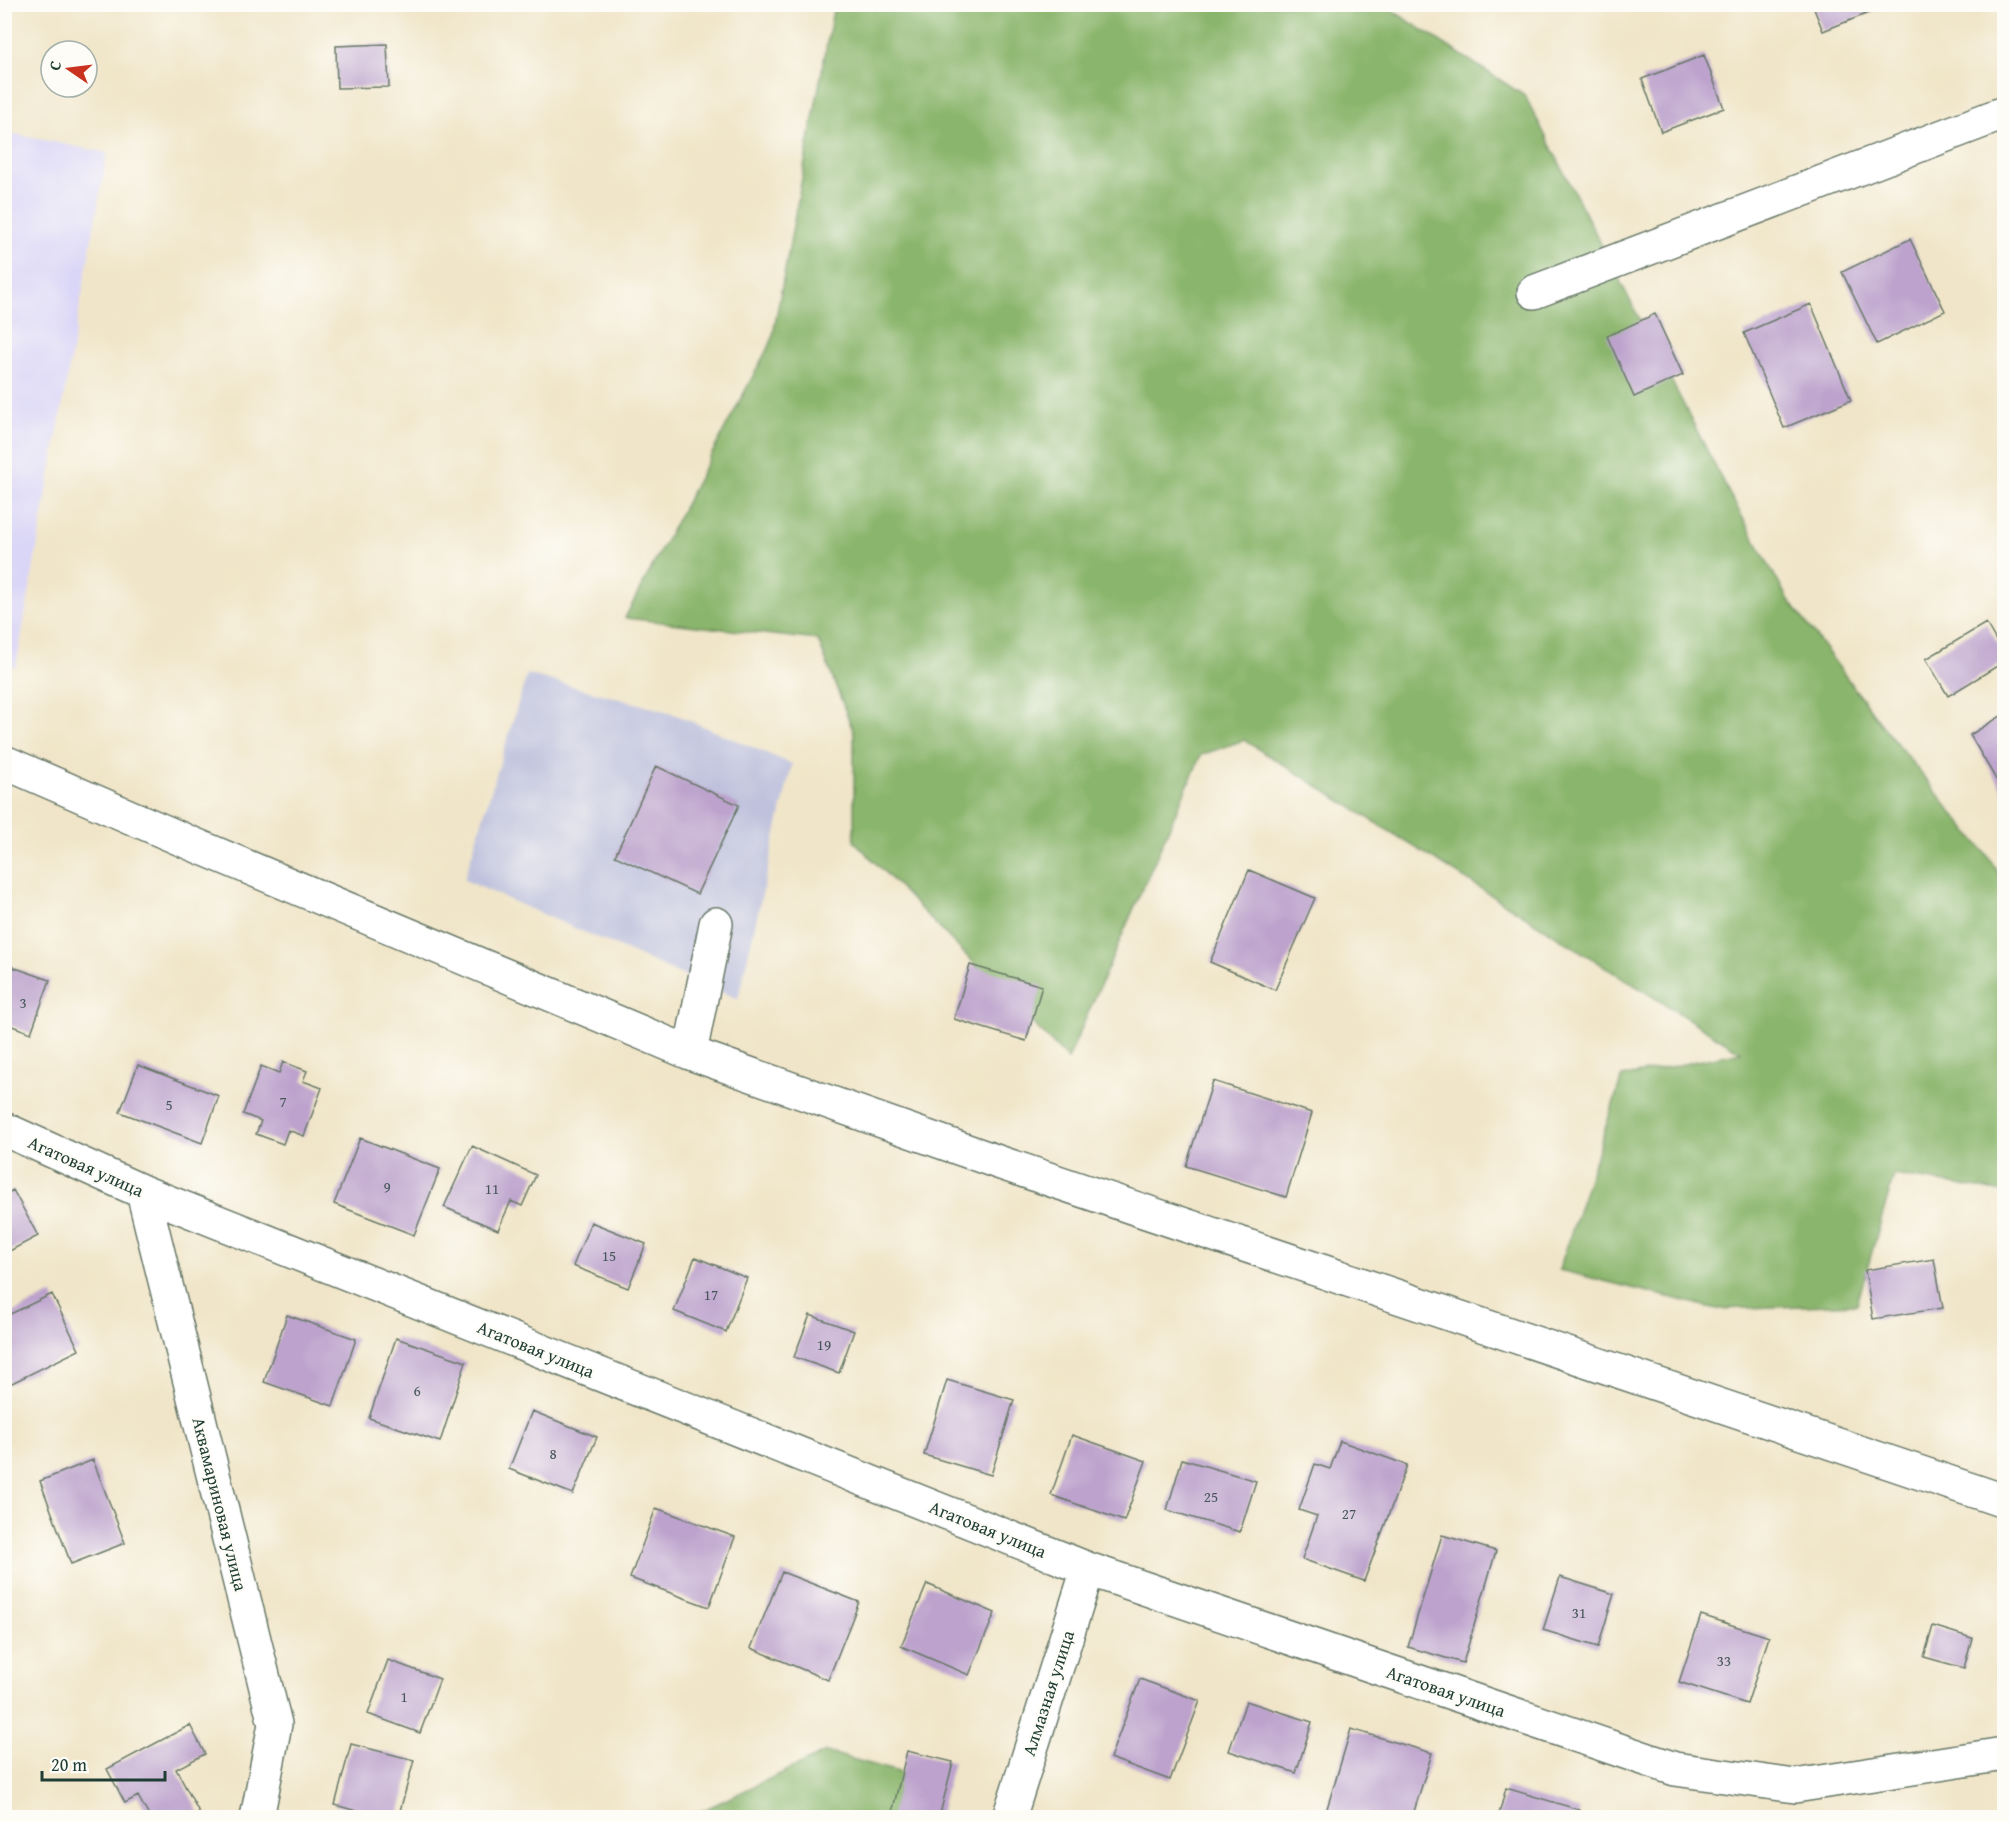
<svg xmlns="http://www.w3.org/2000/svg" width="2009" height="1822" font-family="'Gentium Book Plus',serif">
<style>
.built{fill:#dad6f7}
.industrial{fill:#c0c2dd}
.forest{fill:#8ab56c;stroke:#547950;stroke-width:1.5}
.building{fill:#bca2cc}
.lines{fill:none;stroke-linecap:round;stroke-linejoin:round}
.minor-casing{stroke:#687868;stroke-width:36}
.minor{stroke:#fff;stroke-width:33}
.labels{text-anchor:middle;dominant-baseline:central;stroke-width:5;stroke-linejoin:round;paint-order:stroke}
.number-label{font-size:15px;fill:#46565a}
.street-label{font-size:18px;fill:#1f3d34;stroke:#fdfcf7}
</style>
<rect width="100%" height="100%" fill="#fdfcf7"/>
<filter id="ink" filterUnits="userSpaceOnUse"><feTurbulence type="fractalNoise" baseFrequency=".0167" numOctaves="2"/><feDisplacementMap in="SourceGraphic" scale="12" xChannelSelector="R" yChannelSelector="G"/><feConvolveMatrix kernelMatrix="1 2 1 2 8 2 1 2 1" color-interpolation-filters="sRGB"/></filter>
<filter id="wash" filterUnits="userSpaceOnUse"><feTurbulence type="fractalNoise" baseFrequency=".008" numOctaves="4" result="noise"/><feDisplacementMap in="SourceGraphic" scale="24" xChannelSelector="R" yChannelSelector="G"/><feGaussianBlur stdDeviation="1.35" result="paint"/><feColorMatrix in="noise" values="0 0 0 0 0 0 0 0 0 0 0 0 0 0 0 0 0 1.4 0 .05"/><feComposite in="paint" operator="in"/></filter>
<g filter="url(#wash)">
<rect width="100%" height="100%" fill="#f0e5c8"/>
<path class="built" d="M5,132L107,153L16,667L4,664Z"/>
<path class="industrial" d="M527,674L669,712L792,764L738,999L464,880Z"/>
<path class="forest" d="M834,5H1384L1525,96L1729,493L1786,596L1881,724L1990,859L2004,884V1192L1894,1175L1857,1304L1717,1309L1559,1270L1622,1077L1741,1052L1244,740L1201,755L1068,1059L854,841V733L818,640L625,618L772,340Z
M826,1752L932,1781L905,1817L687,1818Z"/>
<g id="blocks">
<path class="building" d="M1812,4H1889V5L1823,31Z
M387,44L389,87L337,88L336,46Z
M1704,55L1724,108L1661,132L1642,79Z
M1910,239L1945,311L1877,344L1842,272Z
M1811,304L1851,400L1784,428L1744,333Z
M1655,314L1683,375L1634,397L1607,336Z
M1986,623L2004,655V662L1948,696L1926,659Z
M2004,714V793L1970,735Z
M656,766L739,805L697,894L615,856Z
M1249,870L1315,898L1275,990L1210,962Z
M4,964L50,980L31,1033L4,1023Z
M970,965L1042,986L1026,1041L954,1019Z
M283,1062L307,1071L303,1081L322,1088L304,1136L288,1130L283,1144L256,1134L261,1121L243,1114L261,1066L279,1073Z
M138,1065L219,1096L202,1143L120,1112Z
M1213,1081L1312,1113L1286,1197L1186,1166Z
M360,1138L440,1169L414,1235L334,1204Z
M472,1146L536,1175L522,1206L511,1201L498,1230L444,1207Z
M13,1190L38,1236L4,1254V1195Z
M591,1222L646,1244L628,1288L573,1266Z
M695,1257L747,1278L726,1332L674,1311Z
M1934,1259L1943,1308L1873,1319L1865,1270Z
M52,1294L79,1350L10,1384L4,1372V1317Z
M287,1315L356,1339L333,1406L264,1382Z
M810,1315L854,1331L839,1373L794,1357Z
M396,1338L466,1362L440,1442L369,1418Z
M947,1380L1014,1400L991,1475L924,1455Z
M532,1411L597,1437L573,1494L509,1469Z
M1072,1435L1146,1461L1124,1521L1051,1495Z
M1340,1441L1407,1465L1364,1581L1302,1559L1317,1516L1299,1510L1315,1464L1330,1469Z
M1182,1459L1256,1481L1240,1532L1167,1510Z
M93,1460L125,1543L71,1564L40,1481Z
M656,1508L735,1537L709,1607L630,1578Z
M1442,1535L1496,1551L1463,1663L1408,1647Z
M782,1572L859,1602L828,1680L751,1648Z
M1560,1577L1614,1594L1598,1647L1543,1630Z
M927,1584L995,1613L969,1675L901,1646Z
M1701,1615L1769,1637L1747,1704L1679,1682Z
M1933,1626L1972,1638L1964,1668L1924,1657Z
M388,1660L440,1679L420,1733L368,1714Z
M1140,1679L1200,1701L1170,1780L1110,1758Z
M1246,1701L1312,1722L1296,1773L1229,1751Z
M190,1725L205,1754L176,1769L202,1818H150L138,1796L125,1803L107,1769Z
M1351,1729L1432,1753L1412,1818H1333L1325,1815Z
M351,1744L414,1760L398,1818H382L335,1805Z
M907,1751L953,1762L939,1818L891,1817Z
M1506,1788L1580,1810L1578,1818H1498Z"/>
</g>
</g>
<g filter="url(#ink)">
<use href="#blocks" fill-opacity="0" stroke="#687868" stroke-width="1.5"/>
<g class="lines">
<g class="minor-casing">
<path id="minor" d="M1534,292L2004,113
M4,762L188,842L690,1053L998,1162L2004,1501
M690,1053L716,924
M4,1129L143,1192L1088,1569L1675,1769L1795,1786L2004,1754
M143,1192L275,1724L257,1818
M1009,1818L1088,1569"/>
</g>
<use href="#minor" class="minor"/>
</g>
</g>
<g class="labels">
<g class="number-label">
<text x="23" y="1002">3</text>
<text x="283" y="1101">7</text>
<text x="169" y="1104">5</text>
<text x="387" y="1186">9</text>
<text x="492" y="1188">11</text>
<text x="609" y="1255">15</text>
<text x="711" y="1294">17</text>
<text x="824" y="1344">19</text>
<text x="417" y="1390">6</text>
<text x="553" y="1453">8</text>
<text x="1211" y="1496">25</text>
<text x="1349" y="1513">27</text>
<text x="1579" y="1612">31</text>
<text x="1724" y="1660">33</text>
<text x="404" y="1696">1</text>
</g>
<g class="street-label">
<text transform="translate(86 1166) rotate(24)">Агатовая улица</text>
<text transform="translate(536 1349) rotate(22)">Агатовая улица</text>
<text transform="translate(220 1504) rotate(76)">Аквамариновая улица</text>
<text transform="translate(988 1529) rotate(22)">Агатовая улица</text>
<text transform="translate(1446 1691) rotate(19)">Агатовая улица</text>
<text transform="translate(1048 1693) rotate(-72)">Алмазная улица</text>
</g>
</g>
<rect width="2009" height="1822" fill="none" stroke="#fdfcf7" stroke-width="24"/>
<g transform="translate(69 69) rotate(284)"><circle r="28" fill="#fdfcf7" stroke="#a4b0a9" stroke-width="1.5"/>
<path d="M0-4.5L10 22L0 15L-10 22Z" fill="#c8321e"/>
<text y="-9" font-size="16" font-weight="bold" text-anchor="middle" fill="#1f3d34">С</text>
</g>
<path d="M42 1771v9h123v-9" fill="none" stroke="#1f3d34" stroke-width="3"/>
<text x="51" y="1771" font-size="18" fill="#1f3d34" stroke="#fdfcf7" stroke-width="4.5" paint-order="stroke">20 m</text>
</svg>
